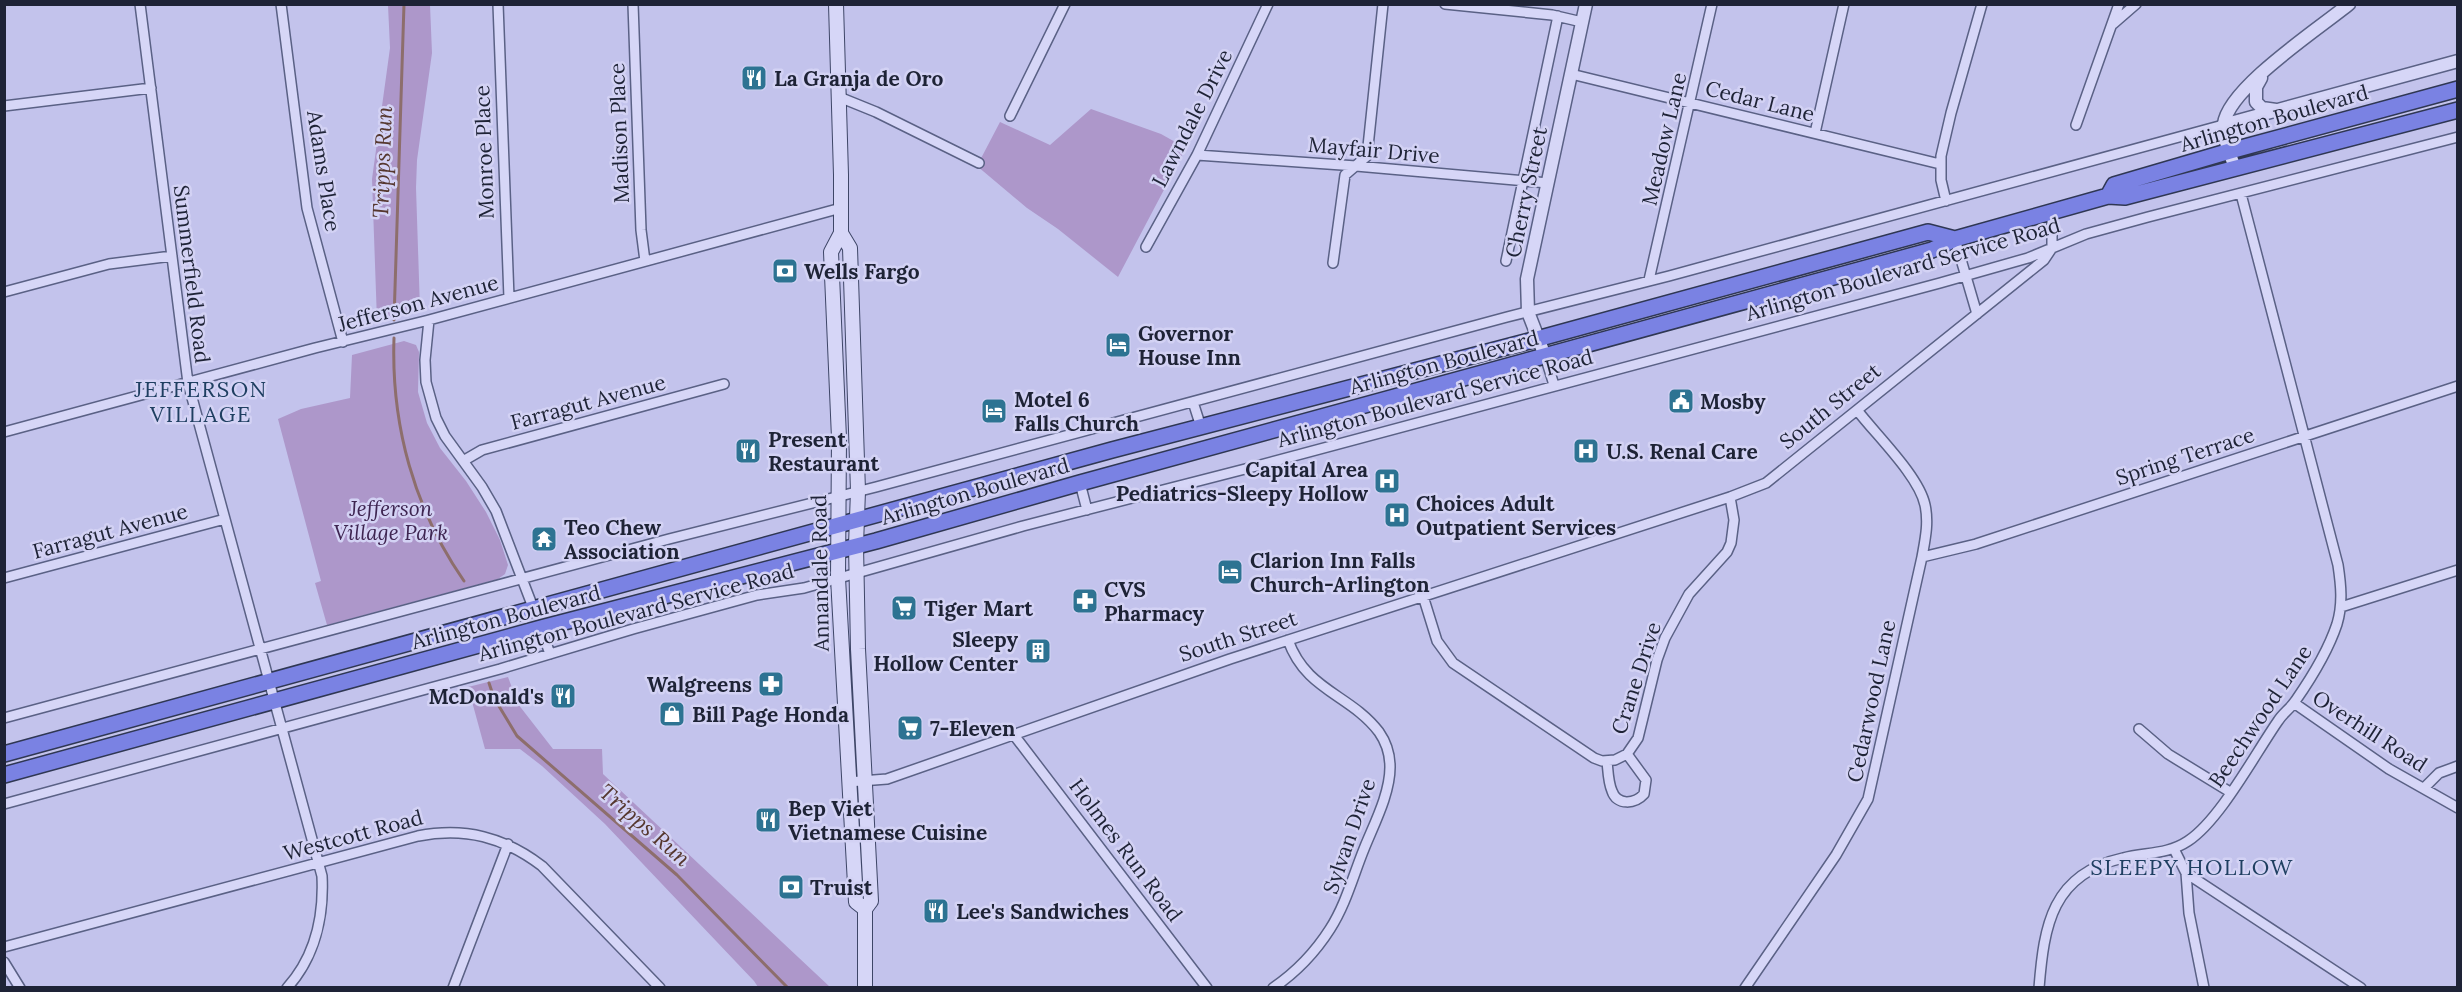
<svg xmlns="http://www.w3.org/2000/svg" width="2462" height="992" font-family="Lora,serif">
<style>
.green{fill:#ad97ca}
.lines{fill:none;stroke-linecap:round;stroke-linejoin:round}
.stream{stroke:#8d6e6c;stroke-width:3}
.minor-casing{stroke:#5a6185;stroke-width:12}
.tertiary-casing{stroke:#5a6185;stroke-width:15}
.secondary-casing{stroke:#3e4667;stroke-width:16}
.trunk-casing{stroke:#2f3753;stroke-width:18}
.minor{stroke:#d6d6f7;stroke-width:9}
.tertiary{stroke:#d6d6f7;stroke-width:12}
.secondary{stroke:#d6d6f7;stroke-width:14}
.trunk{stroke:#7a82e3;stroke-width:15}
.labels{text-anchor:middle;dominant-baseline:central;stroke-width:5;stroke-linejoin:round;paint-order:stroke}
.poi-label{font-size:21px;font-weight:bold;fill:#1e2336;stroke:#d3d2f4;text-anchor:start}
.street-label{font-size:21px;fill:#1e2336;stroke:#d3d2f4}
.park-label{font-size:21px;font-style:italic;fill:#3e2551;stroke:#d3d2f4}
.water-label{font-size:22px;font-style:italic;fill:#55372e;stroke:#d3d2f4}
.neighbourhood-label{font-size:22px;letter-spacing:1.5px;fill:#1f3f61;stroke:#d3d2f4}
</style>
<rect width="100%" height="100%" fill="#c3c3ec"/>
<path class="green" d="M388,5H430L432,53L417,160L416,188L420,309L377,321L372,179L390,48Z
M1091,109L1161,134L1186,148L1118,277L1058,229L1027,208L977,166L1000,122L1050,145Z
M404,341L416,345L419,352L418,392L427,423L440,448L466,481L486,512L500,540L508,565L505,574L498,579L327,625L315,583L321,581L278,419L301,409L350,398L352,355Z
M508,677L518,704L553,749H602L603,774L830,987H758L754,981L605,824L542,766L520,749H485L468,687Z"/>
<g class="lines">
<path class="stream" d="M394,320L404,4
M394,338C391,425 414,509 464,581
M489,683L494,698L517,736L677,875L788,988"/>
<g class="minor-casing">
<path id="minor" d="M140,4L188,383L322,876C324,916 315,957 287,988
M281,4L307,208L343,342
M498,4L509,298
M633,4L641,230L645,261
M1445,4L1552,15L1582,22
M2113,24L2136,4
M1571,74L1940,164
M839,97L876,112L979,163
M4,106L151,88
M1010,116L1065,4
M2076,125L2119,4
M1815,133L1844,4
M1197,155L1356,166L1548,183
M1946,201L1941,180V156L1951,113L1982,4
M1955,239L1977,314
M1146,247L1197,155L1268,4
M1506,261L1558,16
M1333,263L1345,175L1367,156L1383,4
M1649,280L1712,4
M4,292L109,264L172,256
M429,320L425,360L426,382L436,418L445,436L482,487L496,511L534,610
M1545,356L1554,385
M1193,402L1201,427
M4,432L315,348L429,320L841,208
M463,461L482,450L724,384
M1080,483L1087,510
M1922,557L1976,544L2458,386
M4,578L225,519
M1423,596L1437,641L1453,663L1594,758L1602,761L1615,760L1627,754L1638,738L1657,660L1665,638L1689,594L1727,552L1731,543L1734,520L1730,497
M2341,607L2458,570
M541,628L550,654
M2294,703L2389,769L2458,808
M4,718L669,539L876,487L1507,317L1669,276L2223,125
M2139,729L2168,754L2230,792
M1014,735L1207,988
M1607,761C1608,770 1608,782 1612,791C1617,806 1635,804 1644,794L1646,780L1627,754
M848,782L887,779L1230,659L1730,497L1766,483L2044,260L2052,248V212
M2424,788L2439,773L2458,766
M4,804L500,669L633,629L757,595L804,588L1023,526L1249,468L1940,283L2028,258L2086,234L2148,217L2458,137
M2174,849L2186,873L2361,988
M2186,873L2189,913L2204,988
M4,947L418,836C465,827 504,837 542,866L660,988
M4,962L20,988
M453,988L508,844
M1273,988C1295,973 1316,951 1330,929C1346,904 1353,876 1364,849C1374,824 1390,794 1390,767C1390,755 1386,742 1379,732C1350,694 1306,691 1288,640
M1745,988L1836,855L1868,799L1922,557C1925,540 1929,523 1925,505C1919,476 1876,435 1857,410
M2039,988C2044,925 2052,874 2123,858C2145,852 2167,855 2188,841C2220,820 2255,754 2278,721C2283,713 2291,708 2296,700C2312,677 2328,651 2337,624C2343,604 2341,585 2338,565L2241,194"/>
</g>
<g class="tertiary-casing">
<path id="tertiary" d="M2261,78L2256,87V102L2262,108L2276,110
M2223,125L2458,61
M2235,168C2231,156 2222,137 2224,124C2228,88 2320,28 2349,4
M1545,356L1528,312L1527,279L1586,4"/>
</g>
<g class="secondary-casing">
<path id="secondary" d="M836,4L841,175V233L831,252L839,438L838,578L856,902L865,909
M841,233L850,248L858,491L856,545L858,649L871,901L865,909V988"/>
</g>
<g class="trunk-casing">
<path id="trunk" d="M2108,196L2114,185L2230,151L2458,89
M4,754L1112,450L1537,339L1928,232L1955,239
M4,775L541,628L876,541L1080,483L1932,250L1955,239L2108,196L2125,197L2458,110"/>
</g>
<use href="#minor" class="minor"/>
<use href="#tertiary" class="tertiary"/>
<use href="#secondary" class="secondary"/>
<use href="#trunk" class="trunk"/>
</g>
<defs>
<g id="restaurant-square" transform="scale(1.35)"><rect x="-9" y="-9" width="18" height="18" rx="4" fill="#2d7392" stroke="#d3d2f4"/><path d="M-5-6h1v4h1v-4h1v4h1v-4h1v5L-1.5 .5V6h-2V.5L-5-1ZM5-6V6H3V1.5H1.5Q1.5-4 5-6Z" fill="#fff"/></g>
<g id="bank-square" transform="scale(1.35)"><rect x="-9" y="-9" width="18" height="18" rx="4" fill="#2d7392" stroke="#d3d2f4"/><path d="M-6-4H6V4H-6ZM0-2.3a2.3 2.3 0 1 0 0 4.6a2.3 2.3 0 1 0 0-4.6Z" fill="#fff"/></g>
<g id="hotel-square" transform="scale(1.35)"><rect x="-9" y="-9" width="18" height="18" rx="4" fill="#2d7392" stroke="#d3d2f4"/><path d="M-6-4.5h1.5V1H6V5H4.5V3h-9V5H-6ZM-4 0a1.8 1.8 0 1 1 3.6 0ZM.5 0V-2.5h3Q6-2.5 6 0Z" fill="#fff"/></g>
<g id="civic-square" transform="scale(1.35)"><rect x="-9" y="-9" width="18" height="18" rx="4" fill="#2d7392" stroke="#d3d2f4"/><path d="M-.6-6.5H3V-4.5H.6V-3L4-1V1h2V6H-6V1h2V-1L-.6-3ZM-1.2 2.5V6h2.4V2.5Z" fill="#fff"/></g>
<g id="hospital-square" transform="scale(1.35)"><rect x="-9" y="-9" width="18" height="18" rx="4" fill="#2d7392" stroke="#d3d2f4"/><path d="M-5-5h3v3.5h4V-5h3V5h-3V1.5h-4V5h-3Z" fill="#fff"/></g>
<g id="temple-square" transform="scale(1.35)"><rect x="-9" y="-9" width="18" height="18" rx="4" fill="#2d7392" stroke="#d3d2f4"/><path d="M0-6L5-2H3V0L6.5 2.5H4V6H1.5V3h-3V6H-4V2.5H-6.5L-3 0V-2H-5Z" fill="#fff"/></g>
<g id="pharmacy-square" transform="scale(1.35)"><rect x="-9" y="-9" width="18" height="18" rx="4" fill="#2d7392" stroke="#d3d2f4"/><path d="M-2-6h4v4h4v4h-4v4h-4v-4h-4v-4h4Z" fill="#fff"/></g>
<g id="supermarket-square" transform="scale(1.35)"><rect x="-9" y="-9" width="18" height="18" rx="4" fill="#2d7392" stroke="#d3d2f4"/><path d="M-6-5.5h2.5l.6 2H6L4.5 2H-2.5L-4.4-4H-6ZM-1.5 3.2a1.3 1.3 0 1 0 .1 0ZM3 3.2a1.3 1.3 0 1 0 .1 0Z" fill="#fff"/></g>
<g id="building-square" transform="scale(1.35)"><rect x="-9" y="-9" width="18" height="18" rx="4" fill="#2d7392" stroke="#d3d2f4"/><path d="M-4-6H4V6H1V3H-1V6H-4ZM-2.5-4.3h1.7v1.8h-1.7ZM.8-4.3h1.7v1.8H.8ZM-2.5-1h1.7V.8h-1.7ZM.8-1h1.7V.8H.8Z" fill="#fff"/></g>
<g id="shop-square" transform="scale(1.35)"><rect x="-9" y="-9" width="18" height="18" rx="4" fill="#2d7392" stroke="#d3d2f4"/><path d="M-5-2.5h2.3a2.7 3.5 0 0 1 5.4 0H5L5.5 6h-11ZM-1.5-2.5h3a1.5 2.3 0 0 0-3 0Z" fill="#fff"/></g>
</defs>
<g fill-rule="evenodd">
<use href="#restaurant-square" x="754" y="78"/>
<use href="#bank-square" x="785" y="271"/>
<use href="#hotel-square" x="1118" y="345"/>
<use href="#civic-square" x="1681" y="401"/>
<use href="#hotel-square" x="994" y="411"/>
<use href="#restaurant-square" x="748" y="451"/>
<use href="#hospital-square" x="1586" y="451"/>
<use href="#hospital-square" x="1387" y="481"/>
<use href="#hospital-square" x="1397" y="515"/>
<use href="#temple-square" x="544" y="539"/>
<use href="#hotel-square" x="1230" y="572"/>
<use href="#pharmacy-square" x="1085" y="601"/>
<use href="#supermarket-square" x="904" y="608"/>
<use href="#building-square" x="1038" y="651"/>
<use href="#pharmacy-square" x="771" y="684"/>
<use href="#restaurant-square" x="563" y="696"/>
<use href="#shop-square" x="672" y="714"/>
<use href="#supermarket-square" x="910" y="728"/>
<use href="#restaurant-square" x="768" y="820"/>
<use href="#bank-square" x="791" y="887"/>
<use href="#restaurant-square" x="936" y="911"/>
</g>
<g class="labels">
<g class="poi-label">
<text x="774" y="78">La Granja de Oro</text>
<text x="804" y="271">Wells Fargo</text>
<text x="1138" y="333">Governor<tspan x="1138" dy="24">House Inn</tspan></text>
<text x="1014" y="399">Motel 6<tspan x="1014" dy="24">Falls Church</tspan></text>
<text x="1700" y="401">Mosby</text>
<text x="768" y="439">Present<tspan x="768" dy="24">Restaurant</tspan></text>
<text x="1606" y="451">U.S. Renal Care</text>
<text x="1368" y="469" text-anchor="end">Capital Area<tspan x="1368" dy="24">Pediatrics-Sleepy Hollow</tspan></text>
<text x="1416" y="503">Choices Adult<tspan x="1416" dy="24">Outpatient Services</tspan></text>
<text x="564" y="527">Teo Chew<tspan x="564" dy="24">Association</tspan></text>
<text x="1250" y="560">Clarion Inn Falls<tspan x="1250" dy="24">Church-Arlington</tspan></text>
<text x="1104" y="589">CVS<tspan x="1104" dy="24">Pharmacy</tspan></text>
<text x="924" y="608">Tiger Mart</text>
<text x="1018" y="639" text-anchor="end">Sleepy<tspan x="1018" dy="24">Hollow Center</tspan></text>
<text x="752" y="684" text-anchor="end">Walgreens</text>
<text x="544" y="696" text-anchor="end">McDonald's</text>
<text x="692" y="714">Bill Page Honda</text>
<text x="930" y="728">7-Eleven</text>
<text x="788" y="808">Bep Viet<tspan x="788" dy="24">Vietnamese Cuisine</tspan></text>
<text x="810" y="887">Truist</text>
<text x="956" y="911">Lee's Sandwiches</text>
</g>
<g class="street-label">
<text transform="translate(1760 101) rotate(14)">Cedar Lane</text>
<text transform="translate(1192 118) rotate(-63)">Lawndale Drive</text>
<text transform="translate(2274 118) rotate(-16)">Arlington Boulevard</text>
<text transform="translate(619 133) rotate(-92)">Madison Place</text>
<text transform="translate(1664 139) rotate(-77)">Meadow Lane</text>
<text transform="translate(1374 150) rotate(5)">Mayfair Drive</text>
<text transform="translate(484 152) rotate(-92)">Monroe Place</text>
<text transform="translate(324 171) rotate(81)">Adams Place</text>
<text transform="translate(1526 192) rotate(-78)">Cherry Street</text>
<text transform="translate(1903 269) rotate(-16)">Arlington Boulevard Service Road</text>
<text transform="translate(192 274) rotate(83)">Summerfield Road</text>
<text transform="translate(418 303) rotate(-15)">Jefferson Avenue</text>
<text transform="translate(1444 362) rotate(-15)">Arlington Boulevard</text>
<text transform="translate(1435 398) rotate(-15)">Arlington Boulevard Service Road</text>
<text transform="translate(588 402) rotate(-15)">Farragut Avenue</text>
<text transform="translate(1830 406) rotate(-39)">South Street</text>
<text transform="translate(2185 456) rotate(-18)">Spring Terrace</text>
<text transform="translate(975 491) rotate(-16)">Arlington Boulevard</text>
<text transform="translate(110 531) rotate(-15)">Farragut Avenue</text>
<text transform="translate(820 573) rotate(-91)">Annandale Road</text>
<text transform="translate(636 612) rotate(-15)">Arlington Boulevard Service Road</text>
<text transform="translate(506 617) rotate(-15)">Arlington Boulevard</text>
<text transform="translate(1238 636) rotate(-18)">South Street</text>
<text transform="translate(1636 678) rotate(-72)">Crane Drive</text>
<text transform="translate(1871 701) rotate(-78)">Cedarwood Lane</text>
<text transform="translate(2260 716) rotate(-56)">Beechwood Lane</text>
<text transform="translate(2370 731) rotate(33)">Overhill Road</text>
<text transform="translate(353 835) rotate(-15)">Westcott Road</text>
<text transform="translate(1349 836) rotate(-71)">Sylvan Drive</text>
<text transform="translate(1126 850) rotate(53)">Holmes Run Road</text>
</g>
<g class="park-label">
<text x="391" y="508">Jefferson<tspan x="391" dy="24">Village Park</tspan></text>
</g>
<g class="water-label">
<text transform="translate(382 162) rotate(-88)">Tripps Run</text>
<text transform="translate(645 825) rotate(41)">Tripps Run</text>
</g>
<g class="neighbourhood-label">
<text x="201" y="389">JEFFERSON<tspan x="201" dy="25">VILLAGE</tspan></text>
<text x="2192" y="867">SLEEPY HOLLOW</text>
</g>
</g>
<rect width="2462" height="992" fill="none" stroke="#1e2336" stroke-width="12"/>
</svg>
